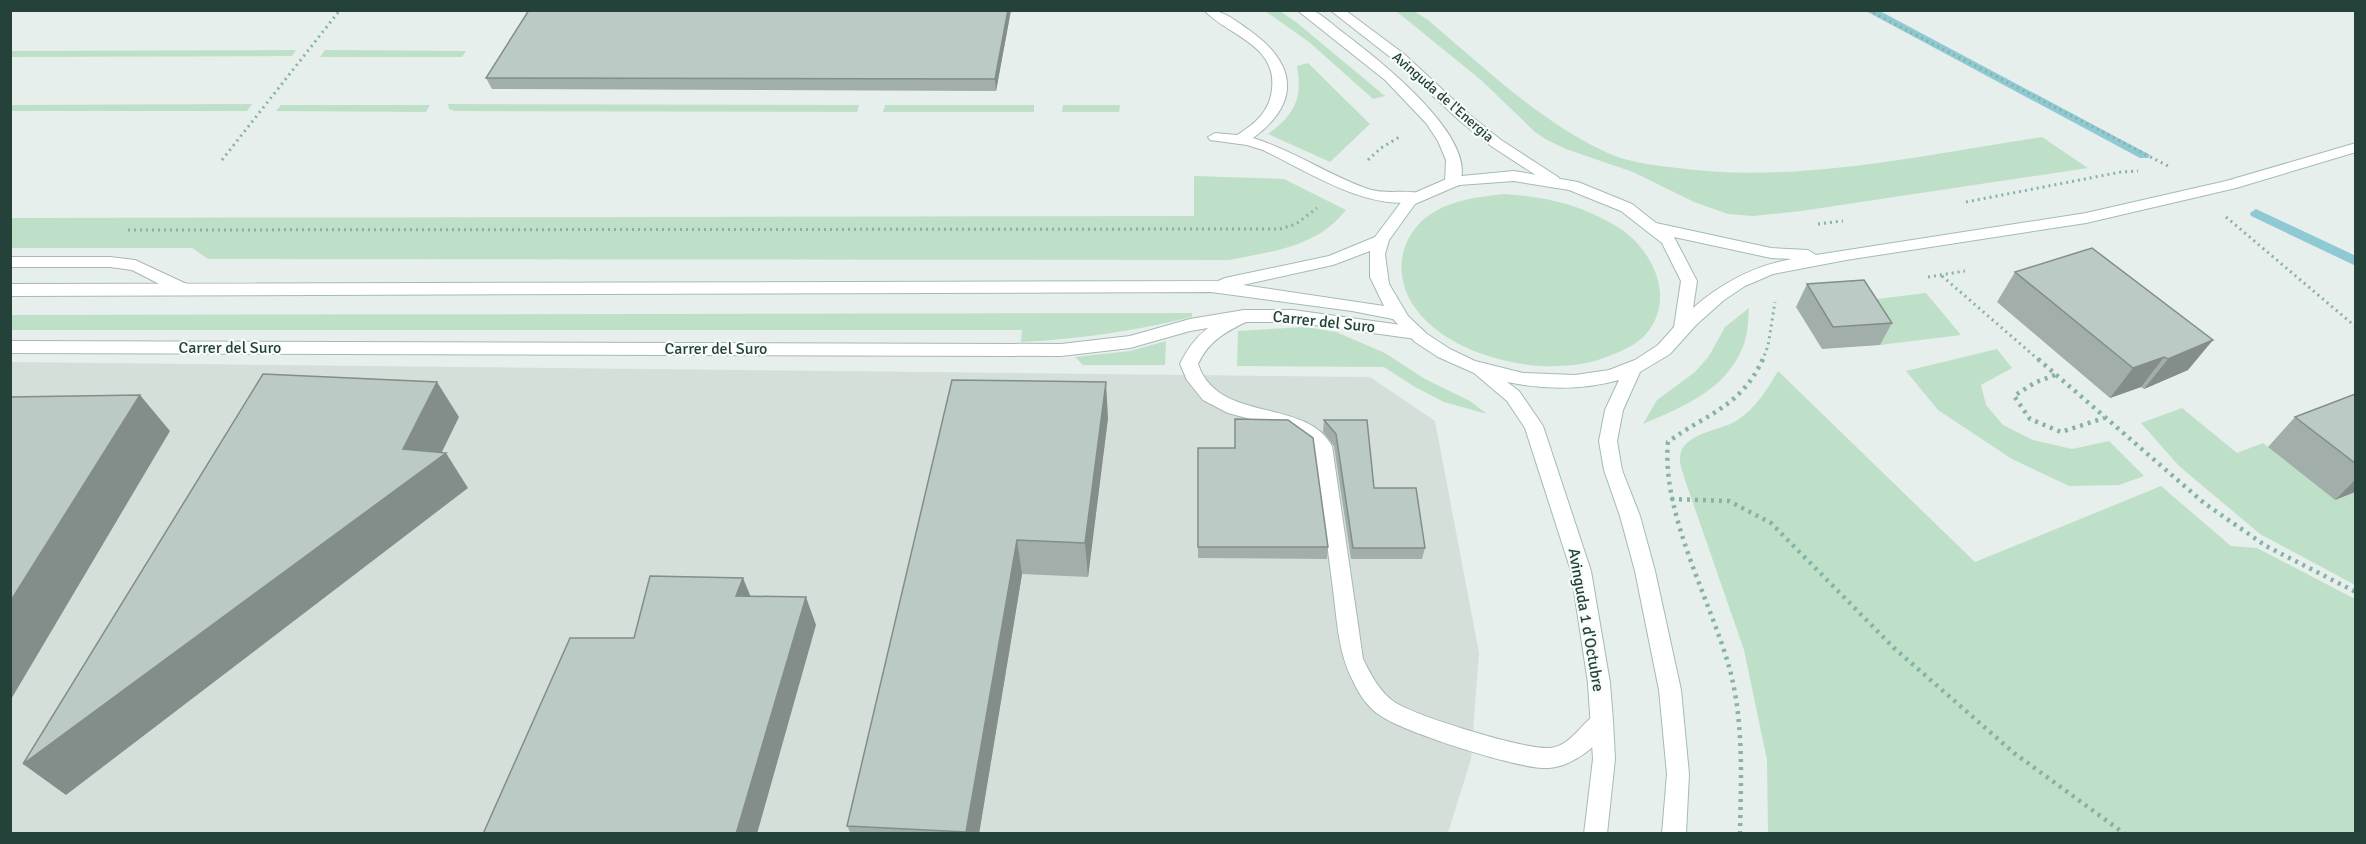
<svg xmlns="http://www.w3.org/2000/svg" width="2366" height="844" font-family="Signika,sans-serif">
<style>
.built{fill:#d4dfda}
.green{fill:#bfe0c8}
.lines{fill:none;stroke-linecap:round;stroke-linejoin:round}
.stream{fill:#8ec9d4;fill-rule:evenodd}
.lane-casing{stroke:#a8b8b2;stroke-width:2}
.street-casing{stroke:#a8b8b2;stroke-width:2}
.secondary-casing{stroke:#a4bbb3;stroke-width:2}
.path-far1{stroke:#86b3a5;stroke-width:3;stroke-dasharray:2 4;stroke-linecap:butt}
.path{stroke:#86b3a5;stroke-width:4.5;stroke-dasharray:3 5;stroke-linecap:butt}
.lane{fill:#fff;fill-rule:evenodd}
.street{fill:#fff;fill-rule:evenodd}
.secondary{fill:#fff;fill-rule:evenodd}
.wall{fill:#a1aea9}
.shaded-wall{fill:#838d89}
.building{fill:#bbcac4;stroke:#838d89;stroke-width:1.5}
.labels{text-anchor:middle;dominant-baseline:central;stroke-width:4.5;stroke-linejoin:round;paint-order:stroke}
.far-street-label{font-size:14px;fill:#24423a;stroke:#f7fbf9}
.street-label{font-size:16px;fill:#24423a;stroke:#f7fbf9}
</style>
<rect width="100%" height="100%" fill="#e6efeb"/>
<path class="built" d="M11,362L1370,377L1435,421L1479,653L1471,759L1448,833L11,834Z"/>
<path class="green" d="M1265,11H1280L1296,22L1385,96L1373,99L1309,42Z
M1396,11H1414L1428,20C1485,68 1541,123 1610,154C1631,163 1654,165 1677,168C1798,184 1922,155 2042,137L2088,168L1801,211L1753,216L1728,214L1694,202L1633,172L1566,149L1547,140L1535,132L1481,80Z
M296,50L292,56L10,57L11,51Z
M325,50L466,51L462,57H320Z
M1308,63L1370,124L1330,162L1268,134C1294,115 1303,99 1297,66Z
M252,104L247,111H10L11,105Z
M448,104L859,105L857,112L455,111L449,109Z
M281,105H430L426,112L276,111Z
M885,105H1034V112H883Z
M1063,105H1120L1119,112H1062Z
M1194,176L1284,179L1346,210C1317,247 1274,251 1229,260L208,259L192,248H11V218L1194,216Z
M1504,194C1546,197 1579,204 1616,226C1652,247 1677,298 1646,334C1634,348 1612,355 1595,361C1540,376 1456,358 1419,313C1391,280 1397,234 1434,212C1455,199 1480,197 1504,194Z
M1926,293L1961,335L1880,345L1852,302Z
M1749,308C1748,319 1748,331 1745,341C1730,388 1685,406 1643,424L1657,400L1695,372L1709,356L1725,327Z
M1192,313V317C1134,331 1080,339 1021,342L1022,330H10L11,315Z
M1305,327L1336,332L1385,353L1425,379L1470,401L1487,414L1444,402L1415,387L1384,367L1237,366L1238,331Z
M1166,341L1165,365H1083L1075,357L1130,351Z
M1997,349L2012,368L1981,385L1986,405L2003,425L2033,440L2072,449L2109,441L2144,476L2119,485L2069,486L2012,459L1938,410L1906,371Z
M1778,371L1975,562L2161,486L2231,546L2257,548L2355,599V833H1768L1767,760L1744,650L1685,480C1683,473 1679,463 1680,457C1682,433 1720,431 1736,421C1756,408 1767,390 1778,371Z
M2182,408L2237,453L2263,443L2335,500L2355,492V585L2260,534L2179,466L2141,423Z"/>
<g class="lines">
<path class="stream" d="M1864,10H1878L2150,155L2148,158H2140Z
M2256,209L2356,256V266L2251,216L2250,213Z"/>
<g class="lane-casing">
<path id="lane" d="M1204,10C1224,10 1233,19 1249,30C1296,63 1302,102 1253,138C1293,150 1328,175 1368,189C1387,195 1405,189 1423,194L1426,197L1423,200C1371,214 1309,172 1263,150L1247,145L1210,140L1208,137L1215,133L1237,135C1255,124 1270,111 1272,89C1277,44 1228,36 1204,10Z
M1244,310L1250,312L1252,316L1250,320C1227,331 1209,340 1198,364C1218,424 1305,397 1332,446L1363,659C1371,675 1380,693 1396,703C1419,717 1525,750 1550,748C1573,746 1583,718 1602,711L1610,714L1613,721C1603,743 1574,766 1549,768C1521,770 1406,733 1381,716C1368,708 1359,694 1353,681C1338,652 1337,620 1333,589C1327,542 1321,496 1314,449L1291,430L1228,413L1203,400L1187,380L1180,364C1193,336 1214,319 1244,310Z"/>
</g>
<g class="street-casing">
<path id="street" d="M1297,10C1301,10 1307,10 1311,10C1321,13 1333,25 1341,31C1373,55 1484,140 1458,186H1448L1445,183L1446,160L1438,141L1426,123L1385,80Z
M1330,10H1345L1404,54L1470,115L1501,140L1558,177L1561,180L1558,183H1548L1491,146L1460,121L1394,60Z
M10,257H110L135,260L191,286L193,290L191,294H179L132,270L110,267H10Z
M1244,310H1293L1416,327L1422,329L1424,333L1422,337L1416,339L1293,322H1244L1190,331L1130,348L1061,356L10,353V341L1061,344L1130,336L1190,319Z"/>
</g>
<g class="secondary-casing">
<path id="secondary" d="M2356,143V152L2236,188L2086,223L1846,260L1773,274L1745,286L1724,300L1696,325L1670,354L1640,372L1623,410L1617,441L1622,470L1640,516L1655,571L1681,690L1689,774L1686,834H1662L1667,774L1659,690L1635,571L1620,516L1604,470L1599,441L1605,410L1619,380C1583,390 1545,390 1507,382L1519,391L1543,426L1591,571L1610,683L1613,721L1615,759L1607,834H1584L1593,759L1588,683L1571,571L1525,428L1507,401L1474,373L1438,357L1415,342L1393,319L1352,311L1211,292L10,296V284L1218,281L1225,278L1329,256L1375,237L1405,197L1451,177L1514,171L1578,182L1632,204L1656,223L1771,248L1808,250L1816,255L2086,213L2226,181ZM1514,181L1569,190L1621,211L1662,243L1681,281L1674,327L1658,345L1635,360L1609,370L1575,375L1523,373L1475,361L1450,349L1427,334L1408,316L1389,284L1385,254L1389,240L1415,204L1459,185ZM1674,237L1771,258L1792,259C1754,266 1723,282 1693,308L1697,281ZM1370,251V277L1384,306L1243,285L1333,265Z"/>
</g>
<path class="path-far1" d="M1868,10L2168,166
M222,160L340,10
M1368,160L1381,148L1401,136
M1966,202L2121,172L2138,171
M2226,217L2356,327
M1818,224L1843,221
M128,230L1280,229L1296,224L1317,208
M1942,276L2040,361
M1928,277L1965,271
M1762,361L1768,346L1775,302"/>
<path class="path" d="M2038,359L2204,503L2266,546L2356,592
M2055,375L2036,382L2014,396L2030,419L2061,432L2104,418
M1671,499L1729,501L1771,523L1894,648L2014,753L2125,834
M1740,834C1741,779 1744,724 1730,670C1711,601 1661,513 1668,442C1707,413 1740,408 1763,359"/>
<use href="#lane" class="lane"/>
<use href="#street" class="street"/>
<use href="#secondary" class="secondary"/>
</g>
<path class="wall" d="M1011,10L996,91L492,89L486,78Z
M2015,272L2188,370L2144,389L2141,387L2110,398L1997,302Z
M1807,284L1892,323L1880,345L1822,349L1796,307Z
M952,380L1108,418L1088,577L1022,574L979,834H851L847,826Z
M2355,394V492L2335,500L2268,447L2295,417Z
M1235,419L1328,547L1327,559L1198,558V448H1235Z
M1324,420H1367L1374,488L1425,548L1422,559H1351L1334,446L1323,432Z"/>
<path class="shaded-wall" d="M1008,10H1011L996,91L995,79Z
M2213,340L2188,370L2144,389L2168,359Z
M2164,357L2141,387L2110,398L2133,368Z
M437,382L459,417L439,458L446,453L468,488L66,795L23,764L403,449Z
M1106,382L1108,418L1088,577L1085,543Z
M140,395L170,431L10,701V602Z
M2355,480V492L2335,500Z
M1017,540L1022,574L979,834H966Z
M743,578L755,607L736,596Z
M806,597L816,625L757,834H736Z"/>
<path class="building" d="M529,10H1008L995,79L486,78Z
M2092,248L2213,340L2168,359L2164,357L2133,368L2015,272Z
M1864,280L1892,323L1833,327L1807,284Z
M263,374L437,382L403,449L446,453L23,764Z
M952,380L1106,382L1085,543L1017,540L966,832L847,826Z
M2355,394V463L2295,417Z
M140,395L10,602V397Z
M1235,419L1288,420L1313,438L1328,547H1198V448H1235Z
M1324,420H1367L1374,488H1416L1425,548H1353L1336,434Z
M650,576L743,578L736,596L806,597L736,834H483L570,638H634Z"/>
<g class="labels">
<g class="far-street-label">
<text transform="translate(1443 97) rotate(41)">Avinguda de l'Energia</text>
</g>
<g class="street-label">
<text transform="translate(1324 322) rotate(6)">Carrer del Suro</text>
<text x="230" y="348">Carrer del Suro</text>
<text x="716" y="349">Carrer del Suro</text>
<text transform="translate(1586 620) rotate(80)">Avinguda 1 d'Octubre</text>
</g>
</g>
<rect width="2366" height="844" fill="none" stroke="#24423a" stroke-width="24"/>
</svg>
